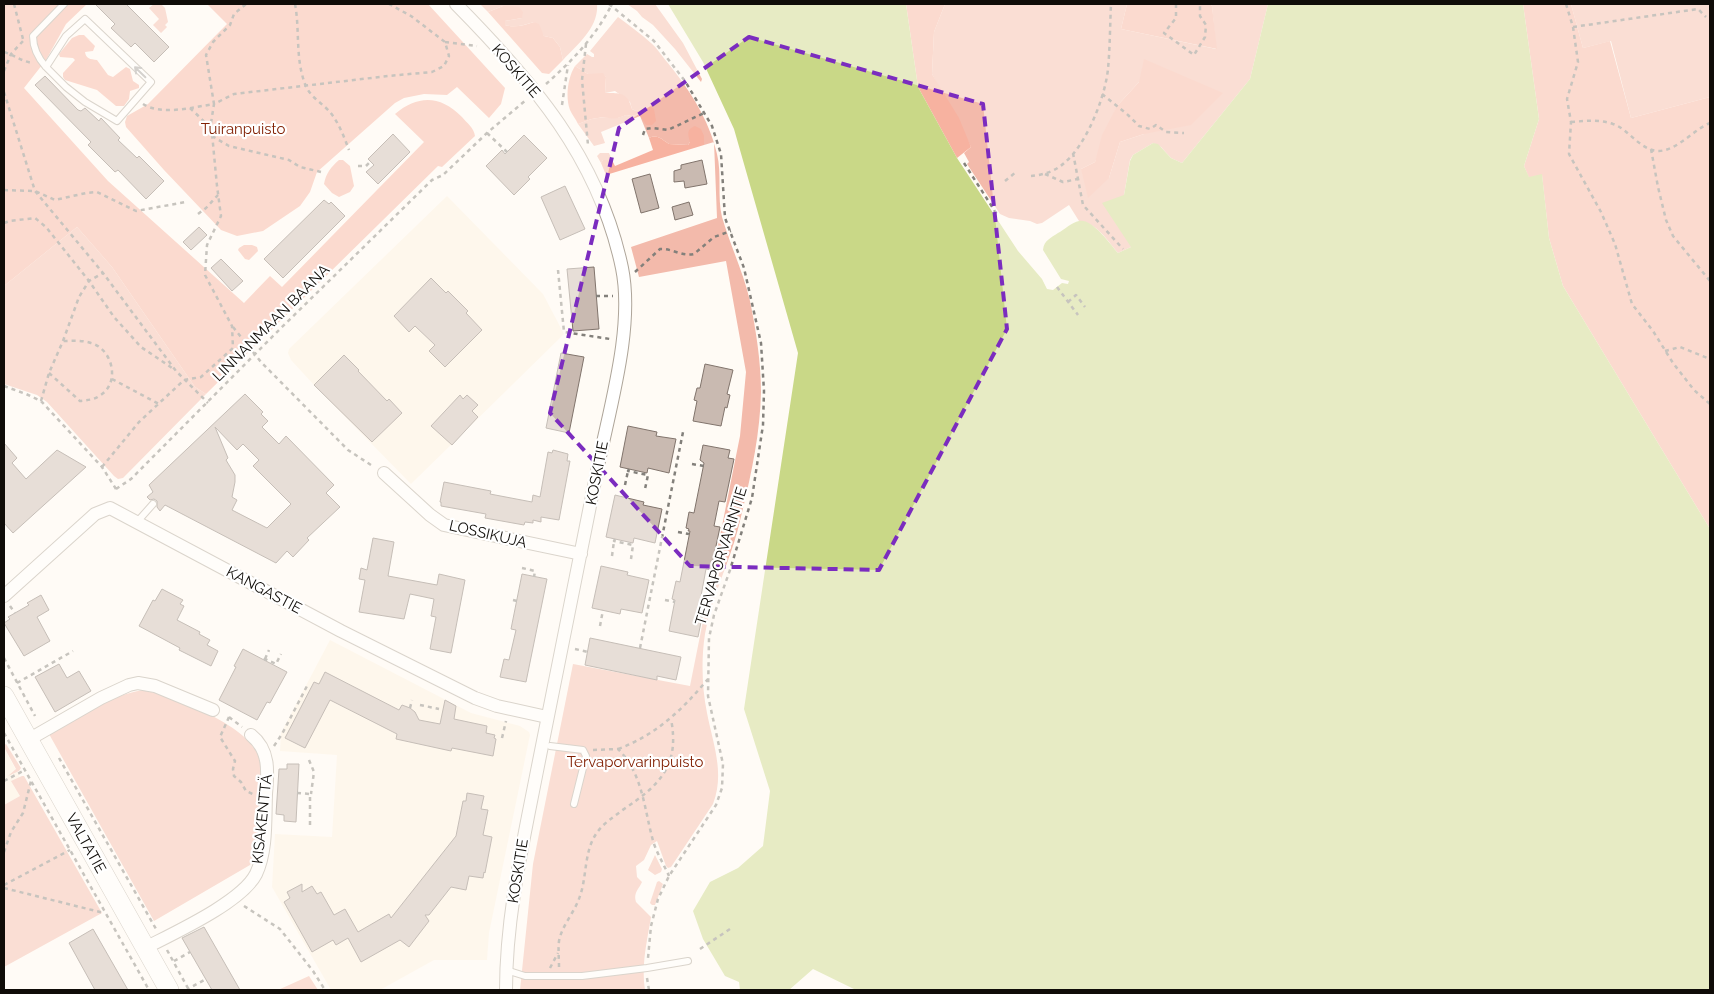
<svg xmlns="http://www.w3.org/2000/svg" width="1714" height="994" font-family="Raleway,sans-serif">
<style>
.built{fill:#fdf1e1}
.green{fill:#f3baab;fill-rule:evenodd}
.forest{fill:#f7b2a0}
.water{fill:#c9d887}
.building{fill:#c9bab1;stroke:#81746c;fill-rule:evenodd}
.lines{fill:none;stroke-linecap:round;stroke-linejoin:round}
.lane-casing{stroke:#aea599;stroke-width:8}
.street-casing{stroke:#aea599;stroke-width:14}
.secondary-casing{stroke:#aea599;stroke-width:20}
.path{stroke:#83807b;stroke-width:2.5;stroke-dasharray:4 4;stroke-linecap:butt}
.lane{stroke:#fff;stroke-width:6}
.street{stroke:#fff;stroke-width:12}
.secondary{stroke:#fff;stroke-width:19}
.oneway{stroke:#9f9e9c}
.marked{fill:none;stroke:#7b2cbf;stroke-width:4;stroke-dasharray:10 6;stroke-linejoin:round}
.labels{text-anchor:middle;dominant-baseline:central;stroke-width:4.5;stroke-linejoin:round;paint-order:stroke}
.street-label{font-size:15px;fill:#0f0c08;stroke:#fff}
.park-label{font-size:15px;fill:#822205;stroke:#fff}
</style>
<rect width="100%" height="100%" fill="#fffbf5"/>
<path class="built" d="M447,196L543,294L564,334L411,484L314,385L291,360L288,353L289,349Z
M330,640L471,713L520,726L529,732L530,735L489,933L487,960H434L380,990H331L272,887L275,834L332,837L337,755L280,751L281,733Z
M4,748L28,792L4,805Z"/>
<path class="green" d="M154,4H161L165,8L168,22L165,25L167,27L161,33L153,25L159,19L149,8Z
M480,4H597C599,27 578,44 563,60L560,47L553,38L544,36L534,22C524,25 515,28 505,25V21L522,18L503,6L488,12Z
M627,4H655L683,43L702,79L701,82L675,49L653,25L642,17L637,11Z
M945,4H1127L1121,29L1216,49L1212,6L1210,4H1268L1250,79L1182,163L1171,158L1161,147L1153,143L1133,155L1130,160L1124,195L1131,247L1118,253C1107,240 1097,223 1079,221L1069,205L1042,223L1037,224L1030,221L1009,218L1000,214L967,164L969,162L964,153L971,147L932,74L934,32ZM1139,82L1144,134L1120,142L1109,178L1081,169L1095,162L1117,106Z
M1571,4H1710V97L1631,118L1611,41L1583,48Z
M618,17C629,25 641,34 651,43C657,48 662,56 667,62C689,89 709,119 717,154C722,174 717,196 722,217C730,245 743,271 750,301C756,330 761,362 761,392C760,439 749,484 738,529C729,564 711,598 705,634C701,659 702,689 707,713C713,744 725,773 713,804L671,867L668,868L666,866L657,841L651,845L644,860L636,866L637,877L642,882C639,889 633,893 636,902L651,917C647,941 641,966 645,990H520L533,864L573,664L690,686L740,436L746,372L726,261L639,277L631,247L717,218L714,142L704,145V136L690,142L688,145L669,144C661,139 658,134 649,138L640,116L601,132L605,143L594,146L578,124C584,122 592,118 598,118C610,116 612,121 626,115L632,116L639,114L641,115L651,106L636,111L632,109L630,102L615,91L605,93L606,77L603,74H588L575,66L587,54L592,57H594V54L590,51Z
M600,153H609L612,160H603L601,163L597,156Z
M77,227L112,267L195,387L206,394L123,478L118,479L114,476L47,402L37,395L4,384V286Z
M143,690C173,696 247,725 258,755C264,772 260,791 259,809C258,827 260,849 250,865L154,921L49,734C79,718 110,695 143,690Z
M6,744L21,768L19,771L8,776L16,769L5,749H4V745Z
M22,776H24L102,913L4,967V805L20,796L11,781Z
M655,855L662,869L661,872L655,875L648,870Z
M659,881L663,884L655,905H652L650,903L657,882Z
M309,976L318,990H278Z"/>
<path class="forest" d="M4,4H87L66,24L46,60L24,88L108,181L244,303L270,276L282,287L424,142L395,114C418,95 440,95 462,117C467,123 474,128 475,136L442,167L438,166L206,394L195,387L112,267L77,227L4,286Z
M207,4H428L505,88L501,104L489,118L457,87L447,95L424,94L404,98L395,103L317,172L310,192L300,206L263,231L237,236L221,230L164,170L126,127L125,122L127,116L148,104L227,24Z
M906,4H945L934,32L932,74L959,118L971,147L957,158L918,87Z
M1127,4H1210L1212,6L1217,49L1121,29Z
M1523,4H1571L1583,48L1610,41L1631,118L1710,97V529L1563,286L1549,238L1542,175L1529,178L1524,166L1539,119Z
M503,6L519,7L523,12L522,18L505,21V25C515,28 525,25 534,22L539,24L544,36L553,38L560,47L563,60L549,74L542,73L488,12Z
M79,35H84L95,46L93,51L85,52C86,59 90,59 97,60L108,75L113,77L126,67L130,69L133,81L139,85V88L130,91L129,99L124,106H116L97,90L65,80L63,77V73L75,60L73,58L60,57L59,54L72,38Z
M1144,59L1223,93L1191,125L1144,134L1120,142L1109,178L1088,198L1081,169L1095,162L1102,135L1117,106L1139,82Z
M575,66L588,74L603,73L606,77L605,93C619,93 628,92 632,109L636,111L650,106L654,109L656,121L652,125H646L639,114L632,116L626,115C611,122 610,116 598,118C592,118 584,122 578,124C576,119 572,115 570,110C565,97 568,77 575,66Z
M695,126L701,129L704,136V145L606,175L601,163L603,160H612L615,166L653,150L649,138C658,134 661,139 669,144L688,145L690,142C688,134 686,130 695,126Z
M339,160H343L350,166L354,186L350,192L339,197L332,193L324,184C326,173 331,167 339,160Z
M244,245H252L257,247L258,251L249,260L245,259L238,250L239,248Z"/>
<path class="water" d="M668,4H906L918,87L957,158L1018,251L1042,279L1047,289L1053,290L1062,283L1068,284L1069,281L1061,279L1043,250C1044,240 1051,238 1058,233C1064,230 1072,222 1079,221C1092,218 1110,244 1118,253L1131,247L1102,203L1124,195L1130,161L1133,155L1153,143L1158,144L1171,158L1182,163L1250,79L1268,4H1523L1539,119L1524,166L1529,177L1542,174L1549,238L1563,286L1710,529V990H856L813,969L789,990H740L739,982L725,976L703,939L693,911L710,882L738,868L763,846L770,791L744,709L798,353L734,129L703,62Z"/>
<path class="building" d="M95,4H126L169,47L154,62L135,43L131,47L111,28L115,24Z
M45,76L78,110L81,111L85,108L99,121L101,118L120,138L118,140L137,158L139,156L164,181L146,199L118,170L115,172L88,145L91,142L35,85Z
M393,134L410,152L378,184L366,172L374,165L368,159Z
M524,135L547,158L528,177L530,179L514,195L486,166L502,150L505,154Z
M702,160L707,184L685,188L684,181L674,182V171L681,169V165Z
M650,174L659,208L641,213L632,179Z
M565,186L585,229L560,240L541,197Z
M324,200L329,204L331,202L345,216L283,278L264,259Z
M689,202L693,215L675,220L672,207Z
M199,227L207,235L191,250L183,242Z
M221,259L243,281L232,291L211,268Z
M594,267L599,329L573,331L567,269Z
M431,278L446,293L448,291L468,311L466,313L482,330L445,367L429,351L435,345L415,326L409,332L394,316Z
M561,353L584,357L569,433L546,428Z
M344,355L359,370L358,371L387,401L389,399L402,413L372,442L314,385Z
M705,364L733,370L727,394L730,395L727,408L725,407L721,426L693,421L697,401L694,400L697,388H700Z
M245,394L263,412L261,414L268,421L262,427L279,444L286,436L334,485L326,493L340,507L307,538L309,540L293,557L287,551L276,563L165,505L160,511L157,507V501L154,499L150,500L147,497L153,492L149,485ZM215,427L237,450L243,444L259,460L253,466L291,504L267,528L232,510L237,500L232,497L235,482V475L226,460L228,458Z
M460,395L463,399L467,395L478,405L472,411L478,417L452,445L431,426Z
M628,426L657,432L656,436L676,439L669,473L648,468L647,473L620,467Z
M4,443L17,458L12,463L26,479L57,450L86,467L13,533L4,523Z
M703,445L730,450L728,458L734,459L725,502L719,501L714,526L720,527L711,570L706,569L701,596L706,597L698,637L669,631L675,600L672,599L676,581L680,582L690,531H688L689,529L686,528L689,512L694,513L704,463L700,460Z
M553,450L568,454L567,461H570L559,520L541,517V522L533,520V523L525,522L524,525L485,518L486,514L441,506V502H440L444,482L491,491L490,494L532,502L533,495L540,497L548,452L552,453Z
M615,495L644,502L643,505L662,509L655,543L634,538L633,543L606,537Z
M373,538L394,542L388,576L437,585L439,574L465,580L451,653L430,649L436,617L431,616L434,599L410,594L404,619L359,612L365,580L359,579L361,568L367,570Z
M601,566L628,572L627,575L649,580L642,613L621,609L620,614L592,608Z
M522,574L547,579L526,682L500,677L504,659L509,660L516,630L511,629Z
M162,589L183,600L180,604L184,606L177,620L200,632L199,634L210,640L207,645L218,651L211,666L179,650L180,648L139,626L153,600L155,601Z
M41,595L49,610L37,617L50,641L24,656L4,623L10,619L8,617L29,605L27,603Z
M590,638L681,657L676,680L657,676V680L585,665Z
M243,649L287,672L270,703L267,702L257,720L219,700L236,667L234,666Z
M59,664L67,678L79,671L91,691L55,712L35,677Z
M325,672L399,710L402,705L410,708L415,712L419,720L440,724L445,700L456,706L454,719L487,726L486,733L495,735L494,738L496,739L493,756L452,748L451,751L396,739L397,734L330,700L305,748L285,738L314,682L319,684Z
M287,764H299L296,822L284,821V815L276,814L279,769H287Z
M467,793L484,796L481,809L488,810L483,835L492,837L485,873L484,872L483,878L469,876L466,890L451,887L429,915H425L429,921L409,947L400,940L361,962L348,938L336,945L333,940L312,952L284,902L290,898L287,892L302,884V892L312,886L317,894L321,892L334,915L345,909L358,932L389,914L391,918L456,836L463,801H466Z
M204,927L240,990H212L182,938Z
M93,929L128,990H95L69,943Z"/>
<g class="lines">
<g class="lane-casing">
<path id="lane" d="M46,67L66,36L85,19L151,82L117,121L85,102L66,87L46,67C38,58 33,48 33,36L64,4
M137,522L153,504
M550,746L583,750L586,756L574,804
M506,970L525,976H582L647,968L688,961"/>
</g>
<g class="street-casing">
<path id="street" d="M456,4C532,81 599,158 622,268C634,327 610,406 598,466C578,568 557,669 537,771C523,843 506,916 506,990
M384,473L430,515L444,525L581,554
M4,596L95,514L110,508L341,631L475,698L497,706L547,717
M28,740L101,698L129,685L138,683L155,686L213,710
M145,948C174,933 242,902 256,874C267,851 265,820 266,794C268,772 270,750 251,735"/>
</g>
<g class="secondary-casing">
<path id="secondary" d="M4,696L169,990"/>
</g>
<path class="path" d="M14,4L23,39
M295,4C300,30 295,57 305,84C309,96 322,103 330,112C339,123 344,137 349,150
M609,4L654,41L685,81L712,126L721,154L725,218L744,268L761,343L764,391L763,425L752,498L730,570L714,615L709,638L708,696L723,764L722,788L716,805L669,876L658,899L651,926L648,958
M1176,4V18L1164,33L1194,55L1205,37L1206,25L1200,16V4
M1566,4L1573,27L1578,62L1567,99L1571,122L1569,154L1601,212L1615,244L1632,304L1653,331L1673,363L1694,390L1710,404
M1573,27L1698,9L1706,17
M445,42L477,46
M586,44L582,80L588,145
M4,52C14,55 21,61 32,63
M4,71L11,54L23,41
M546,84C572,61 595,37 611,6
M4,92L35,191L103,273L176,371L208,403
M1102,94L1128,115L1139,126L1150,129L1156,125L1166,132L1184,133
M143,104C161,116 194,107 214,104L206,55L213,42L230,25L234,14L246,4
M562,105L568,65
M190,108L211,128
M1571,122C1585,121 1599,119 1613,124C1629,129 1640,151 1659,151C1678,150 1693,130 1710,123
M487,133L507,152
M643,135L645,129L652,128L668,130L704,113
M212,136L229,146L289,160L300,167L321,172
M1651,149L1658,187L1666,220L1673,236L1710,281
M1073,153L1083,205L1123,249
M964,163L998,216
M358,166H366L370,162
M1045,174L1063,182L1078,179
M1031,176C1042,175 1054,172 1063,164C1086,146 1105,98 1108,69C1110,47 1110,25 1111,4
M1005,181L1016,172
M4,190L35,191L55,200L86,193L97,192L136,211L186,202
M198,214L206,208L218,195
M4,223L10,221L35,218L46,227L89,281L114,317L141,347L172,368
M558,270L564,332L610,339
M635,272L660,249C672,248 682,257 694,254L714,237L731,231
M1057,287L1078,315
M596,296H613
M1068,302L1076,295L1085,307
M233,327L261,362L348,450L374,467
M1665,351L1680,347L1710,359
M49,373L80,401C87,400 94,400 99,396C121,384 113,349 91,343C82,340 72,341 63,341
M112,379L159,404
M4,386L26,394L41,401L102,467L116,489
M41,401L49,373L63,341L79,297L89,281L103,273
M692,464L704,466
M102,467L139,422L184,380L201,377L233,348L232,326L205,275L207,245L221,216L217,186L211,123L214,104L234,94L388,76L432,72L444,66L449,56L445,42L411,16L389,4
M629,469L628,471L648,475L645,489
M625,485L628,471
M116,489L131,479L279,330L432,180L443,175L487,133L526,100
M678,532L689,534
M615,539L614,541L633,545L631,559
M612,556L614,541
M522,568L535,571L534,577
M513,600L517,601
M665,600L675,602
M10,606L15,613
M600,626L603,610
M640,648L683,432
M575,649L588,652
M4,658L35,716
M265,659L269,650
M264,660L265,659L276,664L281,654
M17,683L73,651
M420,705L439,709
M410,708L412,700
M229,717L220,737L235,761L233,769L234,776L241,782L246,791L255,795
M229,717L242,727
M4,733L149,990
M502,738L506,721
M274,746L282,734L307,686
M618,749C656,735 682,710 708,679
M593,750L618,749C644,775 644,811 654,844C658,855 664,865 669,876
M59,758L156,929
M309,760L314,772L311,794
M4,781L25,770
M297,793L310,794V829
M4,852L11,832L23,813L31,781
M4,885L70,850
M4,888L104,913
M244,906L280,929L313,971L325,990
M700,949L733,927
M167,950L189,990
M174,961L190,952
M559,967C559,958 558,950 559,941C562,925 575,912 580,896C587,876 584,852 596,834C603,823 614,817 624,809C660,785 680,765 671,719
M550,968L558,953
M647,978L649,990
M186,990L206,979"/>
<use href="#lane" class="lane"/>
<use href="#street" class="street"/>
<use href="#secondary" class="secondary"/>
</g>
<defs><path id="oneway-shaft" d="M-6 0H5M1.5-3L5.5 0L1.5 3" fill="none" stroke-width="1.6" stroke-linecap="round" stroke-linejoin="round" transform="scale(1.25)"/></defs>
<use class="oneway" href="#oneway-shaft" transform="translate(140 72) rotate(-136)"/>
<path d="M0 0H1714V994H0ZM749,37L983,104L1007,329L879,570L690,566L550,413L619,128Z" fill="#fffbf5" fill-opacity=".55" fill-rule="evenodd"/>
<path class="marked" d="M749,37L983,104L1007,329L879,570L690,566L550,413L619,128Z"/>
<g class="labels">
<g class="street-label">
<text transform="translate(516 71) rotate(49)">KOSKITIE</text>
<text transform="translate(271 323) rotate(-45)">LINNANMAAN BAANA</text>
<text transform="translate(597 473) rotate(-79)">KOSKITIE</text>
<text transform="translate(488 534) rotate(13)">LOSSIKUJA</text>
<text transform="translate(721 556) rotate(-73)">TERVAPORVARINTIE</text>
<text transform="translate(264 590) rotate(28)">KANGASTIE</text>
<text transform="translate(262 819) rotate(-84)">KISAKENTTÄ</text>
<text transform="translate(86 843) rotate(61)">VALTATIE</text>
<text transform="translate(518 871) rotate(-81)">KOSKITIE</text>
</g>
<g class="park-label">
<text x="243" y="129">Tuiranpuisto</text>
<text x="635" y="762">Tervaporvarinpuisto</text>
</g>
</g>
<rect width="1714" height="994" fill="none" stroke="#0f0c08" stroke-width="10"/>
</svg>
